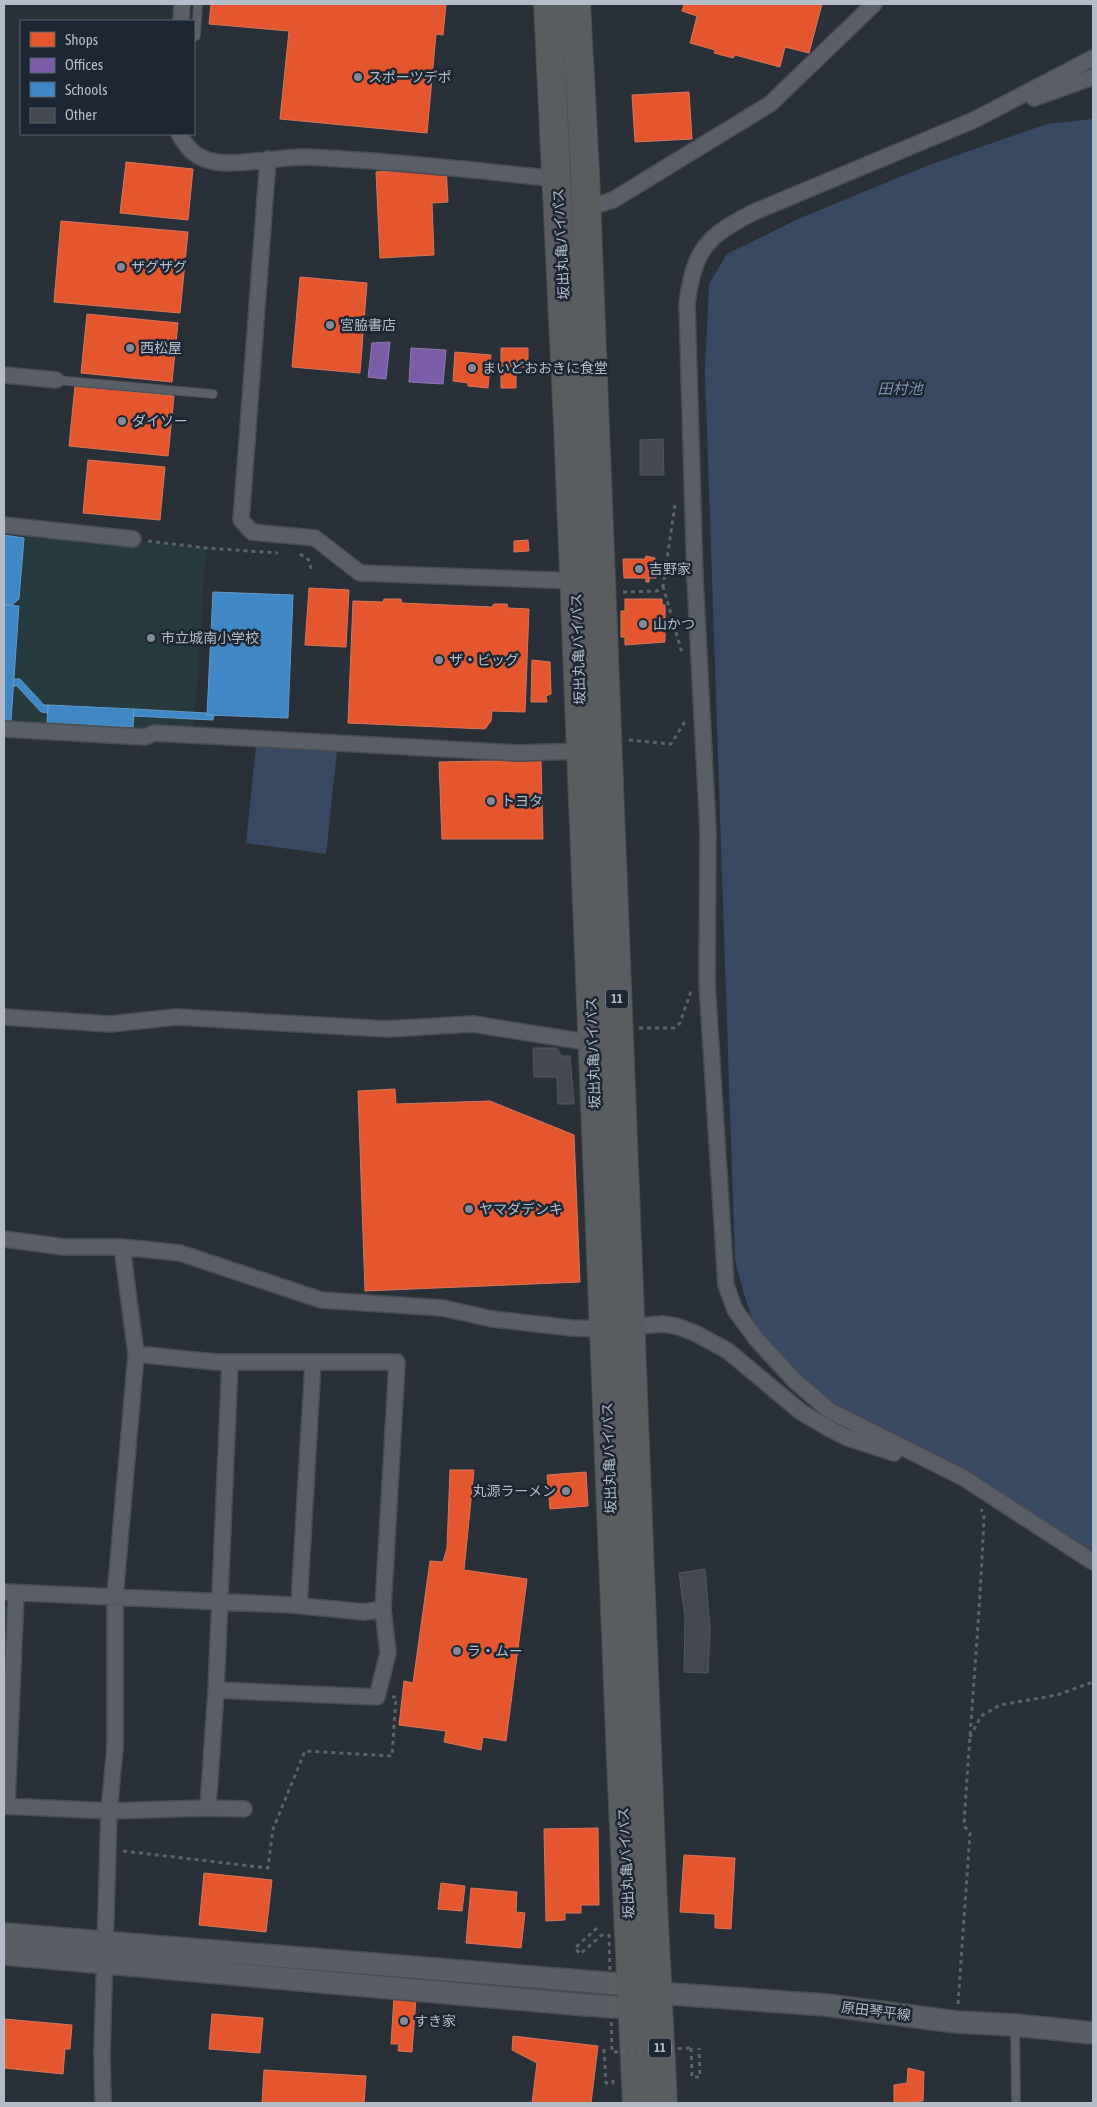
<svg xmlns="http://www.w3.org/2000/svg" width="1097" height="2107" font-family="'Asap Condensed','Noto Sans JP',sans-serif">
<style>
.green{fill:#273a3e}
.water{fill:#384963}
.shops{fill:#e4572e;stroke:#d6755c}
.offices{fill:#7b5ea7;stroke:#8c7ab1}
.schools{fill:#3f88c5;stroke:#6298c6}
.building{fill:#444950;stroke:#52575f}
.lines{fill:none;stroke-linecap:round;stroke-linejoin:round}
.lane-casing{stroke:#484c53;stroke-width:10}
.street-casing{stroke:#484c53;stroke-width:18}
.secondary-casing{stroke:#484c53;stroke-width:24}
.highway-casing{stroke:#474c53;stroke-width:30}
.path{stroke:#5d636a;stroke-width:3;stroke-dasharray:4 4;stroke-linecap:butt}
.lane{stroke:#5a5e66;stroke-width:8}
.street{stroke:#5a5e66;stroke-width:15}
.secondary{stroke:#595d64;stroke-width:21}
.highway{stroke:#5a5d60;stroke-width:28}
.path-bridge{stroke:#5d636a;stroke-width:3;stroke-dasharray:4 4;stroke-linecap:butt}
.poi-dot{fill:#848b96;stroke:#1d2633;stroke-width:2}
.labels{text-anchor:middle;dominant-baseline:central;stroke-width:5;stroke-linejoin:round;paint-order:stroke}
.shield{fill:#1d2633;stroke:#878f9c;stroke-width:1}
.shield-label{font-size:12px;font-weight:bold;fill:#b4bcc9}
.poi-label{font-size:14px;fill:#b4bcc9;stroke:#1d2633;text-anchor:start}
.street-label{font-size:14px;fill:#b4bcc9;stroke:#1d2633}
.water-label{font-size:15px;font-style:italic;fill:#7c92b1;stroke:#1d2633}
</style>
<rect width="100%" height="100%" fill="#2a3038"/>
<path class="green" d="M24,527L206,548L194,730L149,726L145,731L12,723Z"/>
<path class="water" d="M1093,119V1552C1052,1527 1013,1498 972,1474C904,1435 821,1414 770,1351C752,1329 742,1287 735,1260L705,371L709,284L727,254L798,219L929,165L1047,124Z
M256,746L337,751L326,854L246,843Z"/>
<path class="shops" d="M211,4H446L443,35L436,34L427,133L280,119L289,31L209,24Z
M684,4H822L809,53L785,47L780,67L735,55L733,58L714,53L715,50L690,43L697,16L682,11Z
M689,92L692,139L635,142L632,95Z
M126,162L193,169L188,220L120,213Z
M446,168L448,202L432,203L434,255L380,258L376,172Z
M61,221L188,232L180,313L54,302Z
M300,277L367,283L360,373L292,367Z
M87,314L178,323L172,382L81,373Z
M501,348H528V367H516V388H501Z
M455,352L491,355L488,388L468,386V383L453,381Z
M75,386L174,396L168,456L69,446Z
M88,460L165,467L160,520L83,513Z
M528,540L529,551L514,552V541Z
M646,556L655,558L656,578H649V582H646V578H624L623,559H645Z
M309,588L349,590L346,647L305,645Z
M384,599H401L402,603L492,607L494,604H507L508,608L529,609L525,712L492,711L491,721L485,729L348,723L353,601L383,602Z
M625,599H662V605H665V642L625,645V637H621V611H625Z
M532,660L550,662L551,694L546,696L547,702H531Z
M541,760L543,839H442L439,762Z
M395,1089L396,1104L490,1101L574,1135L580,1282L365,1291L358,1091Z
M450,1470H474L464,1570L527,1579L506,1741L483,1737L481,1750L444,1742L446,1731L399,1725L404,1681L413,1683L430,1561L443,1562L447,1548Z
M586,1472L588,1506L550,1509L547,1475Z
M598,1828L599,1905H581V1913H565V1920L546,1921L544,1829Z
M684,1855L735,1858L731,1929L715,1928V1914L680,1912Z
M204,1873L272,1880L266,1932L199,1925Z
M441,1883L465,1886L462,1911L438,1909Z
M471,1888L517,1892L516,1912L525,1913L521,1948L466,1943Z
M394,1997L416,1998L412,2052L398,2051L399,2044H391Z
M212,2014L263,2018L260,2053L209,2049Z
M4,2019L72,2025L70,2049H65L63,2074L4,2068Z
M513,2036L598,2046L591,2103H532L537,2063L512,2050Z
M908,2068L924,2072L923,2101L894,2103V2085L907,2083Z
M264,2070L366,2076L364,2103H262Z"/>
<path class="offices" d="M390,342L386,379L368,377L372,343Z
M411,348L446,350L443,384L409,382Z"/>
<path class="schools" d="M4,535L24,538L19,599L12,605H4Z
M213,592L293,595L288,718L207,715Z
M4,605L19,606L11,721L4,720Z
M14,679H20L44,705H48V713L41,712L17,686H13Z
M48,705L134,709L133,727L47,723Z
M134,709L207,713V715H214L213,720L133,716Z"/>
<path class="building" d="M663,439L664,475H640V440Z
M533,1048H556L562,1056H570L574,1104H558L557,1077H534Z
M705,1569L710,1629L708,1673L684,1672L685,1617L679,1573Z"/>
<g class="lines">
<g class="lane-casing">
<path id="lane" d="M194,36H196L198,4
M56,380L213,394
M1015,2027L1016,2103"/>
</g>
<g class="street-casing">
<path id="street" d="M181,21L182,4
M1093,58L974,120L754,212C706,237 695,248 687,303L695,579L708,831L707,983L726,1285L735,1310L757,1340L795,1381L830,1411L964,1478L1093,1562
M1034,98L1093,77
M179,134C188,150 197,159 216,162C241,166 280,156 307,157C391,161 474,170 558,179
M268,159L242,508L241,520L252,532L315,538L360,573L579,581
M586,208L613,200L770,104L874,4
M4,375L56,380
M4,525L133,539
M4,729L145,737L154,733L518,753L582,751
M4,1017L110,1024L176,1017L387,1029L473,1024L593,1043
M4,1239L64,1247H122L180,1253L321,1300L443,1308L492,1319L572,1328L604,1329L662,1324L676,1326L695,1333L728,1351L801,1412L830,1429L848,1438L894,1453
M122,1247L136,1354
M4,1592L292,1605L364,1612L383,1609
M299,1606L313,1362
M216,1690L230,1362
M4,1806L109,1811L208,1808L216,1690L377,1697L388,1653L383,1609L397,1362H215L136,1354L115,1597V1748L109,1811L102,2053L103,2103
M7,1806L16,1593
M208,1808L244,1809"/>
</g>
<g class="secondary-casing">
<path id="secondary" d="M4,1934L632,1985L658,1993L826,2005L956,2022L1015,2025L1093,2033
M4,1954L586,2005L633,2008L644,2001"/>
</g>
<g class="highway-casing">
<path id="highway" d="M548,4L568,423L622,1785L637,2103
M576,4L585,173L653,1903L663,2103"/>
</g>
<path class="path" d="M148,541L206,548L278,553
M300,554L309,560L312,572
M663,586L682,653
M623,592L657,591L663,586L675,505
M629,740L671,744L686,720
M639,1028H674L680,1023L691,991
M970,1737L981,1716L1000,1705L1057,1695L1093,1682
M123,1851L268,1868L273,1829L305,1751L392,1756L396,1697H392
M597,1928L575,1948L580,1954L603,1934H607
M958,2004L970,1833L964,1826C970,1722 980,1619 984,1515L981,1509
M691,2048L692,2077H700L699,2048
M604,2049L606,2083H613V2080"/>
<use href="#lane" class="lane"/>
<use href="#street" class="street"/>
<use href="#secondary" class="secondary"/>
<use href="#highway" class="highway"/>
<path class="path-bridge" d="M609,1934L612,2052L691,2048"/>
</g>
<g class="poi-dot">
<circle cx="358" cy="77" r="5"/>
<circle cx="121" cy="267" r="5"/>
<circle cx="330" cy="325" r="5"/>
<circle cx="130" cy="348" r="5"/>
<circle cx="472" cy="368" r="5"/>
<circle cx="122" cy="421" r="5"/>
<circle cx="639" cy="569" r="5"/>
<circle cx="643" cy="624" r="5"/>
<circle cx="151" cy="638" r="5"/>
<circle cx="439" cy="660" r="5"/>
<circle cx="491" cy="801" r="5"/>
<circle cx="469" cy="1209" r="5"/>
<circle cx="566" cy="1491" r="5"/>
<circle cx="457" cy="1651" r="5"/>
<circle cx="404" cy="2021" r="5"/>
</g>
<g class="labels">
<g class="shield">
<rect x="606" y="989.5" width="22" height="19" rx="4"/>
<rect x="649" y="2038.5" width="22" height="19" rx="4"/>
</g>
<g class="shield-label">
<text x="617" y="999">11</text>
<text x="660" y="2048">11</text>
</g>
<g class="poi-label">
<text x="368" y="77">スポーツデポ</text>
<text x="131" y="267">ザグザグ</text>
<text x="340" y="325">宮脇書店</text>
<text x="140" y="348">西松屋</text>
<text x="482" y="368">まいどおおきに食堂</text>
<text x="132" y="421">ダイソー</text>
<text x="649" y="569">吉野家</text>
<text x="653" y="624">山かつ</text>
<text x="161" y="638">市立城南小学校</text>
<text x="449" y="660">ザ・ビッグ</text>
<text x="501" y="801">トヨタ</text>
<text x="479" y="1209">ヤマダデンキ</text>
<text x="556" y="1491" text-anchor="end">丸源ラーメン</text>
<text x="467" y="1651">ラ・ムー</text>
<text x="414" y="2021">すき家</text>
</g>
<g class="street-label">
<text transform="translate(561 244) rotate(-93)">坂出丸亀バイパス</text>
<text transform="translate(578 649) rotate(-92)">坂出丸亀バイパス</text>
<text transform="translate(593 1053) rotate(-92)">坂出丸亀バイパス</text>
<text transform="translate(609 1458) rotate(-92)">坂出丸亀バイパス</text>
<text transform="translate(626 1863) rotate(-93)">坂出丸亀バイパス</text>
<text transform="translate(876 2011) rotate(7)">原田琴平線</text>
</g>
<g class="water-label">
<text x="900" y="388">田村池</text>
</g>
</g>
<rect width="1097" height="2107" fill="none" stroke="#b4bcc9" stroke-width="10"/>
<rect x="20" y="20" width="175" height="115" fill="#1d2633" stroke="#59626f"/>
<rect x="30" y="32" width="25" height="15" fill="#e4572e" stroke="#59626f"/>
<text x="65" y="45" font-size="15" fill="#b4bcc9">Shops</text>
<rect x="30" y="58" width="25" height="15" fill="#7b5ea7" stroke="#59626f"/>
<text x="65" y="70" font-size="15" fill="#b4bcc9">Offices</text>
<rect x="30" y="82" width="25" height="15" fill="#3f88c5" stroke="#59626f"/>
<text x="65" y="95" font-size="15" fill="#b4bcc9">Schools</text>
<rect x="30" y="108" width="25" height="15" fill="#444950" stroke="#59626f"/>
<text x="65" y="120" font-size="15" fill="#b4bcc9">Other</text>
</svg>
